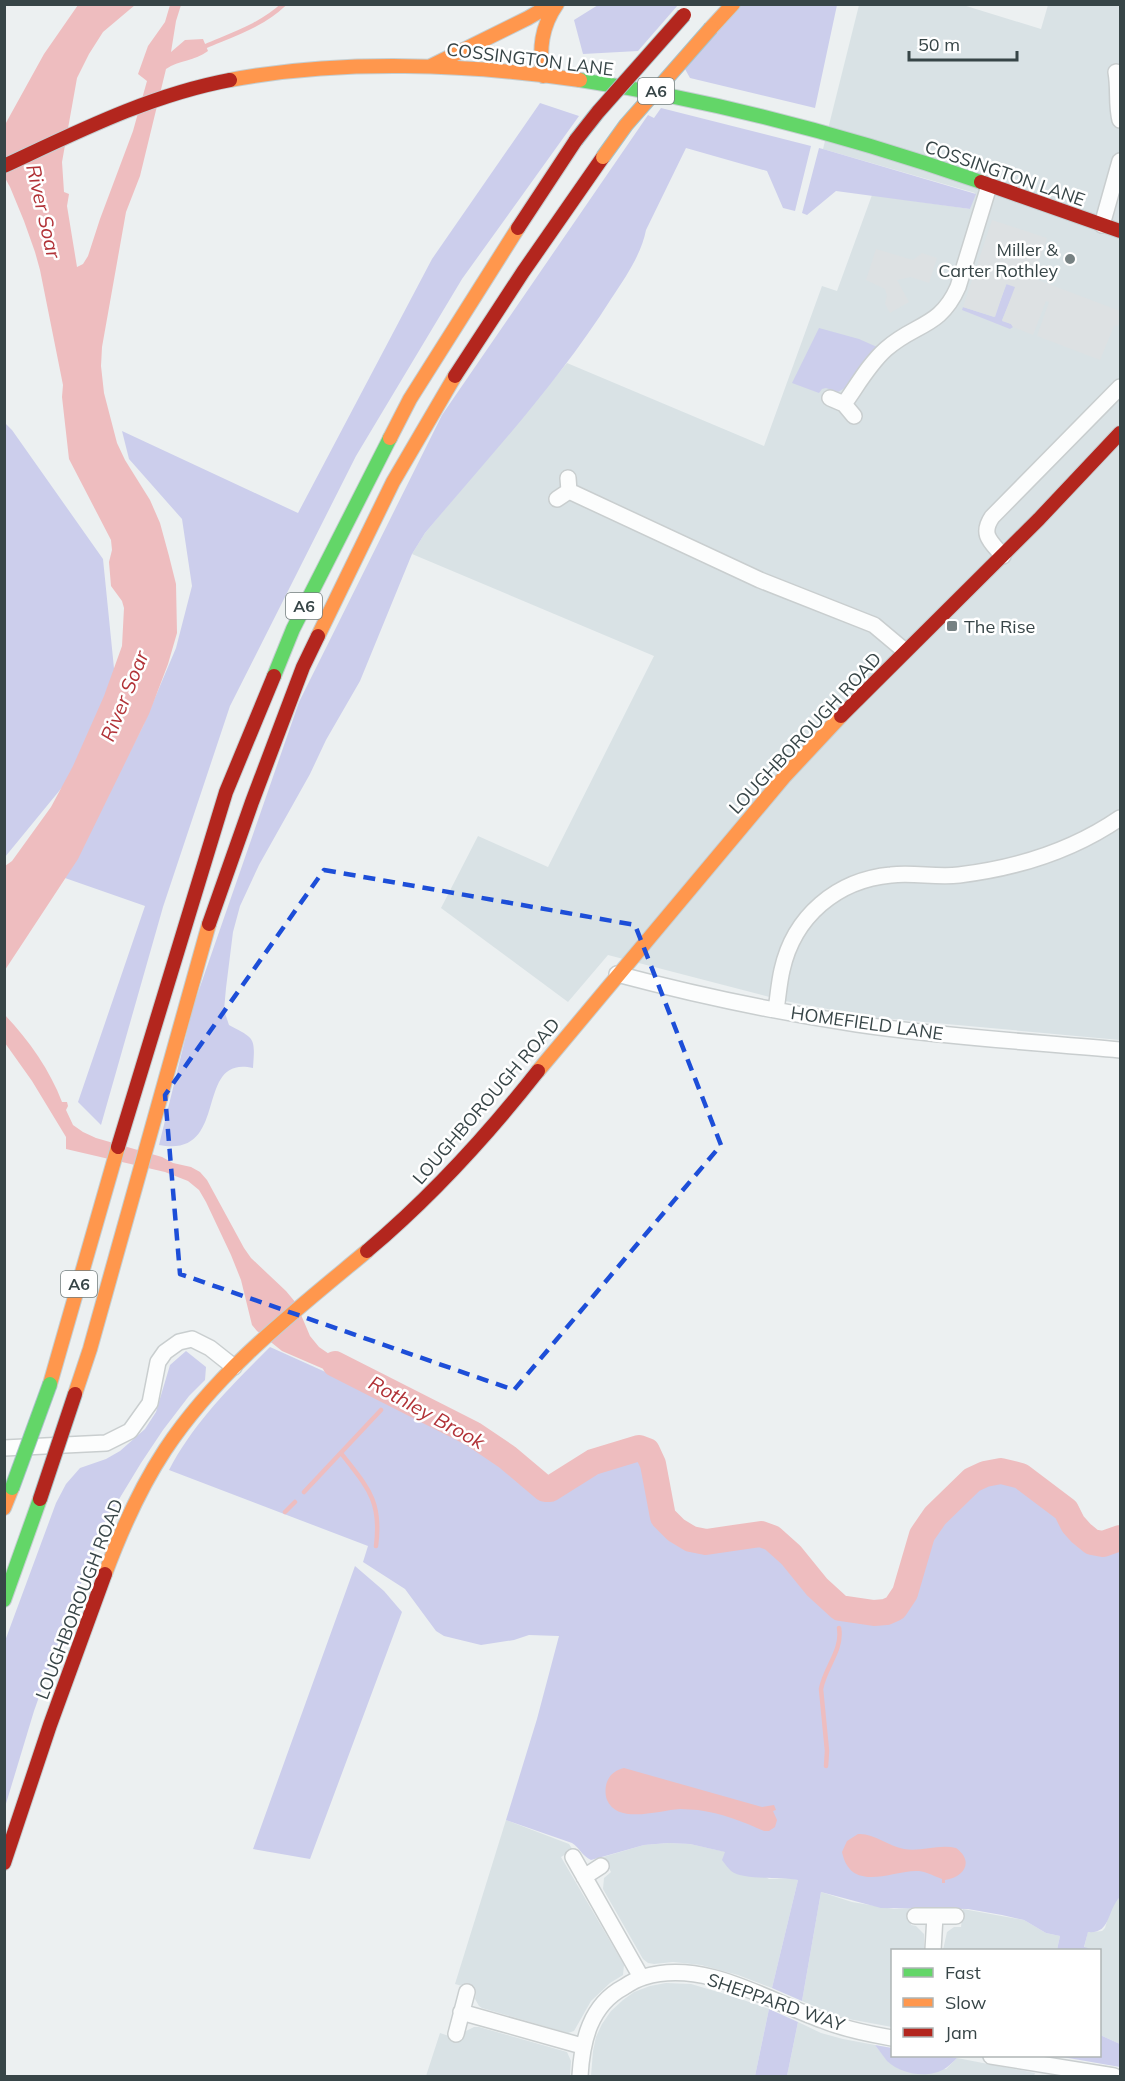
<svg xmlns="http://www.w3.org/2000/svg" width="1125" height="2081" font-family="Mulish,sans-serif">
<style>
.residential{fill:#d9e2e5}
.green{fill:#ccceec}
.parking{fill:#dde1e3}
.water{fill:#eebdbf}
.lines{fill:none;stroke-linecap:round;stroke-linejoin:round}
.stream{stroke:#eebdbf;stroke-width:4.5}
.river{stroke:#eebdbf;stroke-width:26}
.street-casing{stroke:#c9cecf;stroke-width:18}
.fast-casing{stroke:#c4ced1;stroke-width:16}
.slow-casing{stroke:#c4ced1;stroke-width:16}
.jam-casing{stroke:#c4ced1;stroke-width:16}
.street{stroke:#fcfdfd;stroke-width:15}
.fast{stroke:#63d668;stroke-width:14}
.slow{stroke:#ff974d;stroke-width:14}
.jam{stroke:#b3261e;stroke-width:14}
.fast-bridge-casing{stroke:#a8c2c8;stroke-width:16;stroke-linecap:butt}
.slow-bridge-casing{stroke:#a8c2c8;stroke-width:16;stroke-linecap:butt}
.jam-bridge-casing{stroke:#a8c2c8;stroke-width:16;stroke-linecap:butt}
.fast-bridge{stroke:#63d668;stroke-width:14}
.slow-bridge{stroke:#ff974d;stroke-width:14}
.jam-bridge{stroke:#b3261e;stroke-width:14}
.marked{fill:none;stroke:#1d4ed8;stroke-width:4.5;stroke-dasharray:12 8;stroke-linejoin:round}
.poi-dot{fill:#768182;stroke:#fff;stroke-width:2}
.labels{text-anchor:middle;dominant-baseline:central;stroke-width:5;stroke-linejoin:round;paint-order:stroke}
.shield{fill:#fff;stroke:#737d7e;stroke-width:1.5}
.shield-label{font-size:16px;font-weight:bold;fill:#374547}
.street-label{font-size:18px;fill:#374547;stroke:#fff}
.poi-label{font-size:18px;fill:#374547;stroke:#fff;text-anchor:end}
.water-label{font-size:20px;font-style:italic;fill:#b13237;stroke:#fff}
</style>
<rect width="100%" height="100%" fill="#ecf0f1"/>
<path class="residential" d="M859,5H963L1041,29L1048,5H1120V1040L870,1017L785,1001L608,955L568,1002L441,908L478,836L548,867L654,656L412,554L425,533L567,363L764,446L822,286L837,291L872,195L970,209L975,193L823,149Z
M506,1820L569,1844L573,1850L561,1857L624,1965L623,1975L610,1983L591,2001L574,2031L568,2033L482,2008L479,2006L475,1999L476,1990L455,1984Z
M668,1843L690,1844L726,1852L769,1879L789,1878L798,1880L772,1988L738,1975L701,1965L673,1962L654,1964L648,1963L643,1959L603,1889L604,1878L611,1872L603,1857L644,1845Z
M821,1892L852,1902L894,1909L910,1908L911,1925L916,1926L924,1934V1950H892V2027L843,2018L802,2001Z
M1120,1897V2044L1100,2035V1950L1084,1948L1088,1931L1094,1932L1102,1931L1105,1928L1111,1908Z
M963,1909L1024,1920L1046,1933L1060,1936L1057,1950H943L947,1932L954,1927H961Z
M666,1983L691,1984L735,1997L769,2009L755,2076H591L593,2051L596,2037L602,2024L611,2011L623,2000L634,1992L650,1986Z
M798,2022L821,2033L843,2039L875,2045L888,2061L899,2069H946L957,2058L1035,2073L1034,2076H787Z
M474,2027H479L567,2052L571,2061L570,2076H426L440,2033L461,2040L466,2031Z"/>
<path class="green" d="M598,5H678L638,51L583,54L574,20Z
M741,5H837L815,108L690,78L685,69Z
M540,103L579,116L462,279L356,456L230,706L163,907L101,1125L78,1102L145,906L65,878L143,726L176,648L192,586L182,519L129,459L122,431L298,513L432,259Z
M661,108L811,146L795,211L783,208L767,171L686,148L646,230C641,255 625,278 611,299C558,383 489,457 425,533L412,554L360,681L326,740L310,774L259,865L240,906L233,932L226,988L224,1010L229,1025C256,1039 255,1038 253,1068C192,1054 232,1159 159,1145L193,1007L299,702L442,415L648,115L654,118Z
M819,148L823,149L976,194L970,209L836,191L807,215L802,213Z
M1007,283L1016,287L1002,320L1011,324L1013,327L1010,329L962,310L963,307L994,317Z
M819,328L859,339L877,347L845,388L838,392L826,388L822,389L819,393L792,383Z
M5,423L12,430L103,559L119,718L5,857Z
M270,1347L361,1388L369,1385L404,1405L461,1433L490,1451L541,1491L551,1494L588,1470L647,1451L660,1505L673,1527L691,1539L720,1540L761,1534L777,1543L835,1604L863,1612L890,1610L902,1597L922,1535L972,1480L1001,1471L1024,1478L1069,1516L1081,1533L1103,1544L1120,1536V1897C1106,1912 1111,1934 1088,1932L1084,1947L1095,1950H1057L1060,1936L1046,1933L1024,1920L1002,1915L968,1909L881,1908L821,1892L802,2001L772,1988L798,1880C782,1876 744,1881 731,1871C728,1868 725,1864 722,1860L725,1852L690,1844L668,1843L644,1845L591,1860C582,1856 580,1848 572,1843L506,1820L537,1719L559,1636L529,1635L514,1640L481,1645L444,1636L436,1631L405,1589L363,1562L368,1546L169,1470C194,1422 232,1385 270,1347Z
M186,1351L206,1367L205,1380L189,1396L163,1430L141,1463L104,1524L61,1635L34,1711L5,1807V1641L56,1503L66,1484L80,1468L106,1459L120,1451L145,1429L156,1412L170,1365Z
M355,1566L384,1591L402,1612L310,1859L253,1849Z
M769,2009L798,2022L787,2076H755Z
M1100,2035L1120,2044V2067L1057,2056H1100Z
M875,2045L892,2048V2056H941L957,2058C954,2061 950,2065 946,2068C929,2079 902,2075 887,2061C883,2056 879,2050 875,2045Z"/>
<path class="parking" d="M992,220L1047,238L1033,278L1120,311V325L1114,326L1100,360L1037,336L1049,302L1046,301L1033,335L1013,327L1011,324L1002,321L1015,287L1006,284L995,317L963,307Z
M876,249L913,260L922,253L937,258L929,283L911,277L897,280L909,302L890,313L885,304L887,295L885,289L866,280Z"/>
<path class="water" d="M78,5H135L103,32L89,54L77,78L62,162L64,192L69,194L67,206L77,267L83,264L88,256L100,219L133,131L147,81L138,74L148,46L165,22L170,5H181L176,21L171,52L185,40L203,39L208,51C195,61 179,60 166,69L140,176L126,212L102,347L101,366L104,393L117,443L125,460L150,500L160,523L169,556L176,584L177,633L168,664L149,714L78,859L5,970V866L12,861L51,807L73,766L104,696L122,646L124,608L122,601L111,586L109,562L112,550L111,540L69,459L62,397L63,385L40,270L35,252L24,221L10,187L5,178L4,127L7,121L44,54Z
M4,1014C28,1039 50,1070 62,1102H67L68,1106L66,1110L73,1125L83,1132L96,1138L162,1157L173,1163L191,1167L200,1172L207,1180L244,1248L251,1258L286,1291L296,1303L310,1336L319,1347L332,1356L368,1374L363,1386L282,1351L257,1331L252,1325L241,1280L231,1255L206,1202L199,1190L188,1181L165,1172L66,1149V1137L32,1081L5,1043Z
M624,1768L762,1807L774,1805L776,1810L773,1811L777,1820L775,1827L769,1831H764C744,1822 721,1813 698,1810C692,1810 686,1809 680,1809C660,1810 618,1825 607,1800C605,1795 605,1787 607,1782C610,1774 616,1770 624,1768Z
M858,1834C874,1833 888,1846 904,1849C921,1852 938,1844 956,1848C974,1861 965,1877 945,1880V1883H942V1879C934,1876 927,1872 919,1871C894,1869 851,1895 842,1852L847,1841Z"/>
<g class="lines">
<path class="stream" d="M206,46C234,34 262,25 284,4
M341,1453C367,1487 382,1500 376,1546
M304,1492L381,1410
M285,1512L295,1502
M835,1604L837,1616
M826,1766L827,1751L821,1689C825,1667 843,1650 839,1628"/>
<path class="river" d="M335,1364L473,1434L507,1457L545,1489H550L593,1462L639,1448L647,1451L653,1464L663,1517L676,1530L691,1539L706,1542L761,1534L772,1538L791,1555L817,1587L840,1608L874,1613L886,1612L895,1608L905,1593L922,1535L935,1516L972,1480L985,1474L1001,1471L1021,1476L1066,1510L1073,1524L1081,1533L1092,1542L1103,1544L1120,1538"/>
<g class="street-casing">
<path id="street" d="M1116,72C1119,88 1116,104 1120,120
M1102,225L1120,161
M830,398L844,404L854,416
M844,404C857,386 869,364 886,349C915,323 940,328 958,287L989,186
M569,491L760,580L874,625L905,651
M557,499L569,491L568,478
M1003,556C991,542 980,535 992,517L1120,387
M617,974C696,995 776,1012 857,1024C945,1037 1033,1042 1120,1050
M776,1010C778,997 779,983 782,970C794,916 837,880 891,875C913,872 937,878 959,875C1017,868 1072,851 1120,818
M4,1448L106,1443L130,1431L150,1403L158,1362L165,1352L179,1342L192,1339L210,1348L234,1367
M573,1857L641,1977
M584,1877L601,1866
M915,1916H956
M933,1950L935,1916
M461,2012L582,2046
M456,2034L467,1992
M991,2056L1114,2076
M580,2076C582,2041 590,2005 624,1987C630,1983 637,1979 644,1977C705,1959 766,2000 822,2020C844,2029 869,2034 892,2038"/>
</g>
<g class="fast-casing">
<path id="fast" d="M580,80C717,101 850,136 981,182
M274,676L293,629L390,438
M4,1600L40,1499"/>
</g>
<g class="slow-casing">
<path id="slow" d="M711,28L733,4
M431,66L528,18L552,4
M543,76C539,49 541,27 557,4
M230,80C342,59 468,64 580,80
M390,438L410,399L518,228
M318,636L393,482L455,376
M538,1071L784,777L841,716
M50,1384L118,1147
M75,1394L90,1349L209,924
M4,1508L12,1488
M105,1574C121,1531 140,1488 165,1450C218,1370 295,1311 367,1251"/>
</g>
<g class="jam-casing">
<path id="jam" d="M4,166C77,132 150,95 230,80
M981,182L1120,231
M518,228L576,140
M455,376L523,272L603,157
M841,716L1039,519L1120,433
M209,924L252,802L303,667L318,636
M118,1147L226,792L274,676
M367,1251C431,1197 486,1137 538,1071
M4,1863L50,1725L105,1574"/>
</g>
<use href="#street" class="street"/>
<use href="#fast" class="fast"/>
<use href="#slow" class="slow"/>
<use href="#jam" class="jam"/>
<g class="fast-bridge-casing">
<path id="fast-bridge" d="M12,1488L50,1384"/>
</g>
<g class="slow-bridge-casing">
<path id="slow-bridge" d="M603,157L626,125L711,28"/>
</g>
<g class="jam-bridge-casing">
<path id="jam-bridge" d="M576,140L598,112L684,15
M40,1499L75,1394"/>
</g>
<use href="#fast-bridge" class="fast-bridge"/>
<use href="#slow-bridge" class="slow-bridge"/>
<use href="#jam-bridge" class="jam-bridge"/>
</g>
<path class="marked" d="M324,870L635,925L721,1145L514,1390L180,1274L165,1095Z"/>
<g class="poi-dot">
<circle cx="1070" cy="259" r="6"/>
<rect x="946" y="620" width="12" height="12" rx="3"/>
</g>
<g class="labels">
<g class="shield">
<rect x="638" y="78" width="36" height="26" rx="4.5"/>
<rect x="286" y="593" width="36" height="26" rx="4.5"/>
<rect x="61" y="1271" width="36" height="26" rx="4.5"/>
</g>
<g class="shield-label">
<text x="656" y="91">A6</text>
<text x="304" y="606">A6</text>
<text x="79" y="1284">A6</text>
</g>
<g class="street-label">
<text transform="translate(530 59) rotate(7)">COSSINGTON LANE</text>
<text transform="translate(1005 173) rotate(19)">COSSINGTON LANE</text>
<text transform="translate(805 733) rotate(-47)">LOUGHBOROUGH ROAD</text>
<text transform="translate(867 1023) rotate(8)">HOMEFIELD LANE</text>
<text transform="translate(486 1101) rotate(-49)">LOUGHBOROUGH ROAD</text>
<text transform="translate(79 1599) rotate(-69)">LOUGHBOROUGH ROAD</text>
<text transform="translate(776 2002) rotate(19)">SHEPPARD WAY</text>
</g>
<g class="poi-label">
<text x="1058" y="249">Miller &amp;<tspan x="1058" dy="21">Carter Rothley</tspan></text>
<text x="964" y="626" text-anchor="start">The Rise</text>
</g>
<g class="water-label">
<text transform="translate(44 211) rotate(77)">River Soar</text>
<text transform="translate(124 696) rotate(-68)">River Soar</text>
<text transform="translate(427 1412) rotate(29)">Rothley Brook</text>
</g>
</g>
<rect width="1125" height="2081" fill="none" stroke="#374547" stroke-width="12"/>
<rect x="891" y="1949" width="210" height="108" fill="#ffffff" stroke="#afb5b5" stroke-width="1.5"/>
<rect x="903" y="1968" width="30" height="9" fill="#63d668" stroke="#afb5b5" stroke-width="1.5"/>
<text x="945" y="1979" font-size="18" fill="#374547">Fast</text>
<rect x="903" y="1998" width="30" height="9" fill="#ff974d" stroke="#afb5b5" stroke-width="1.5"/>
<text x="945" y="2009" font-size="18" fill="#374547">Slow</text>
<rect x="903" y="2028" width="30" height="9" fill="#b3261e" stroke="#afb5b5" stroke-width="1.5"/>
<text x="945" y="2039" font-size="18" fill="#374547">Jam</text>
<path d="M909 51v9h108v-9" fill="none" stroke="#374547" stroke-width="3"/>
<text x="918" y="51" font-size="18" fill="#374547" stroke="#ffffff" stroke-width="4.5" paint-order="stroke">50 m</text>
</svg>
